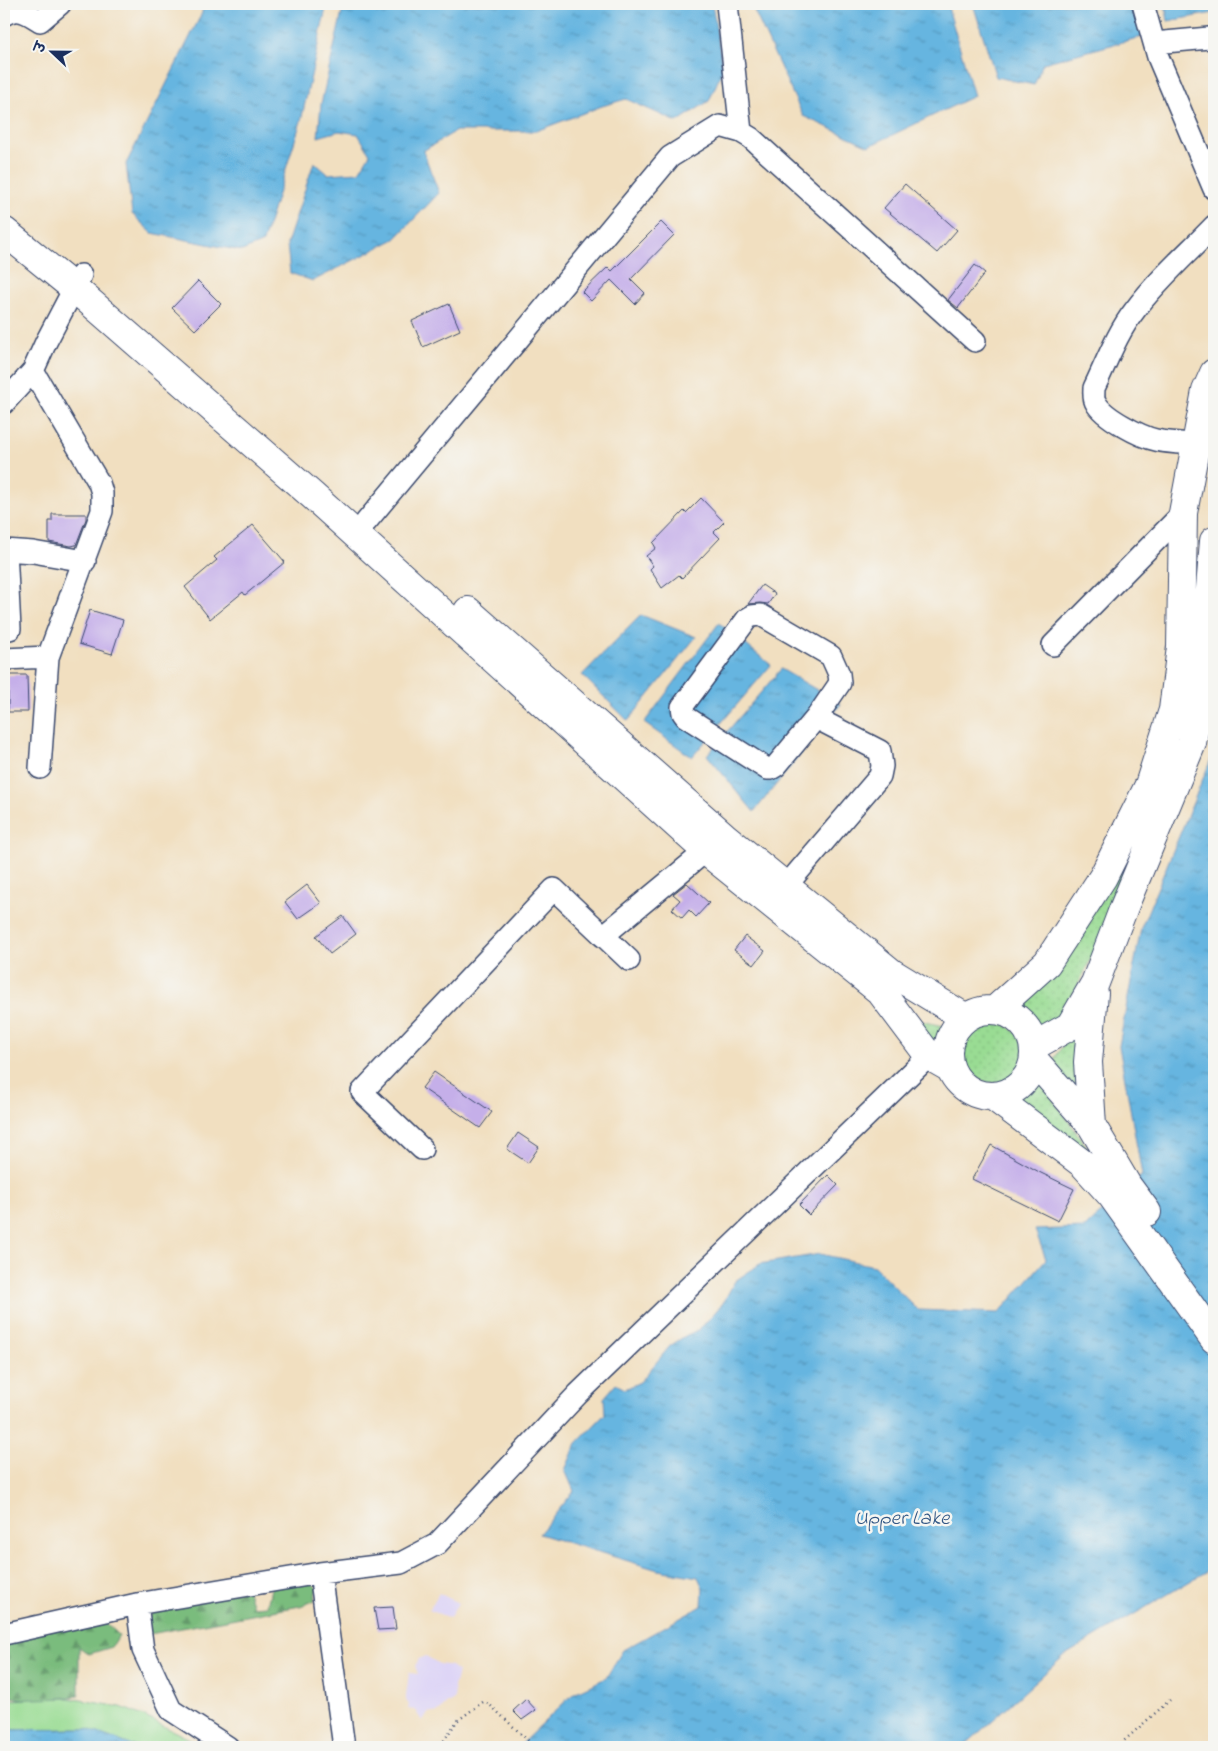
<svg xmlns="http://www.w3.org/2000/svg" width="1218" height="1751" font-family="'Indie Flower','Playpen Sans Deva',sans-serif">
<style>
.built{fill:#ded5f6}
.grass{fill:url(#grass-dots);stroke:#5a8678}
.forest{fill:url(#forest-firs);stroke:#4a766e}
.green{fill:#99dc93;stroke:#5a8678}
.water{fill:url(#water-ripples);stroke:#40729f}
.building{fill:#c5afe9}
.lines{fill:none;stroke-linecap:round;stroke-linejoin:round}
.minor-casing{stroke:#3b496d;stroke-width:24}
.major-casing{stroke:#3b496d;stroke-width:30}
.path{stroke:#3b496d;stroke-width:2.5;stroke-dasharray:1 4;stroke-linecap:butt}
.minor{stroke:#fff;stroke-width:21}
.major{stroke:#fff;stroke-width:28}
.labels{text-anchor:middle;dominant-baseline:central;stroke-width:5;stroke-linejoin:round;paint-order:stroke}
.water-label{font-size:21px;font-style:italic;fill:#325785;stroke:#f6f6f2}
</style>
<defs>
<pattern id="grass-dots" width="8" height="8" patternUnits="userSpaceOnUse" patternTransform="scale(1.25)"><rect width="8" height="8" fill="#99dc93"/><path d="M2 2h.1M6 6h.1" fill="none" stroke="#83bd81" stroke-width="1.8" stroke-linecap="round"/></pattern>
<pattern id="forest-firs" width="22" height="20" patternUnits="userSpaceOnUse" patternTransform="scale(1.25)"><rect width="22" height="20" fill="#7abc7d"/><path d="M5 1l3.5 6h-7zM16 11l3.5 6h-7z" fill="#63996a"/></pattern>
<pattern id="water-ripples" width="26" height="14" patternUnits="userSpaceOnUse" patternTransform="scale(1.25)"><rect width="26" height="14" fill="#66b5e0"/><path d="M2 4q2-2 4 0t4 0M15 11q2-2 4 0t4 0" fill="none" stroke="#5394b9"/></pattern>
</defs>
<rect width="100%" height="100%" fill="#f6f6f2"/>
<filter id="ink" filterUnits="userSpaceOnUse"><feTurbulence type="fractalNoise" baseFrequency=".02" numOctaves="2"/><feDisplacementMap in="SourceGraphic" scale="10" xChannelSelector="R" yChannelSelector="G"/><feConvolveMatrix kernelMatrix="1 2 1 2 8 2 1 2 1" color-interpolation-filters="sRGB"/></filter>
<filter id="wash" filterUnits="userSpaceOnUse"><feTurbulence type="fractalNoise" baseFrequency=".0096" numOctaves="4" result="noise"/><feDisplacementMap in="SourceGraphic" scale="20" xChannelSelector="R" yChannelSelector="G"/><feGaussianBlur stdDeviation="1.12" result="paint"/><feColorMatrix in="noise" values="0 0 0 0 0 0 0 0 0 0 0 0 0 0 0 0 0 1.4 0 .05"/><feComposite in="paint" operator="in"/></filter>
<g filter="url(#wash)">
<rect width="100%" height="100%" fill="#f1dfc0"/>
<path class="built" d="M439,1593L458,1603L450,1618L429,1610Z
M426,1656L439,1664L451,1666L458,1672L454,1687L455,1699L450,1703H446L442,1709L437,1713L430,1712L422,1721L415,1710L408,1709L409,1705L406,1700V1695L409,1673L418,1674L415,1666L419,1659Z"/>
<path class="grass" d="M1175,727L1186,730L1116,907L1077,987L1044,1041L1016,1006Z
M910,1019L948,1027L944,1040L933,1050Z
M1080,1019L1076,1098L1074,1097L1054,1059Z
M964 1053a30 30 0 1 1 60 0a30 30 0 1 1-60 0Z
M1040,1076L1060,1109L1110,1180L1013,1101L1023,1095Z"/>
<path class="forest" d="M307,1580L317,1588L314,1601L300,1606L150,1634L145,1628L150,1615L159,1607L247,1589L253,1607L267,1606L272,1584Z
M105,1616L107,1624L119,1635L112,1647L89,1654L79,1647V1696L35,1701L4,1696V1638Z"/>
<path class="green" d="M69,1698L121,1707L143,1716L206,1747H136L87,1729L4,1730V1700Z"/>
<path class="water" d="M203,4H327L301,121L263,242L242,251L152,233L132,214L126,164L202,13Z
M344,4H712L723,69L709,101L677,122L626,99L602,106L536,131H456L423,151L439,193L395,239L313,281L290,273L287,244L314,162L328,174L359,172L370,154L358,134L339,131L318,137L321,104Z
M751,4H947L974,96L869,146L803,116Z
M973,4H1138L1145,36L1043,63L1034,85L996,77Z
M1165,4H1214V13L1168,21Z
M641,615L696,637L628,721L582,675Z
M719,623L771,665L692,757L644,723Z
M781,669L841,704L754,812L707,755Z
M1214,752V1567L1065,1655L963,1747H518L574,1693L606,1678L623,1650L702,1606L703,1588L698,1577L658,1570L539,1534L574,1491L565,1470L577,1443L605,1414L604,1398L616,1384L625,1389L640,1382L670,1346L685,1336L700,1329L723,1303L735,1281L760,1264L820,1254L874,1266L918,1310L999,1313L1046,1259L1035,1230L1085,1228L1142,1175L1119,1046L1141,928Z
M87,1729L136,1747H4V1730Z"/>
<g id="blocks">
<path class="building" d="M905,184L957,230L937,253L884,208Z
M661,222L674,235L631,279L645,293L635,304L611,280L591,301L582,292L608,267L612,271Z
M975,265L985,273L958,308L948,300Z
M198,281L221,304L195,330L172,308Z
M449,304L460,330L423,347L412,321Z
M701,498L724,522L714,532L720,538L682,578L679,575L662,588L650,569L653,566L646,556L656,548L653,543L684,511L686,513Z
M52,514H86V519L76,545L71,546L49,542V521H52Z
M253,525L285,562L245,595L243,592L210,619L185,587L217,560L214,557Z
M762,585L775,594L768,604L760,603L748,604Z
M90,610L123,620L112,654L79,644Z
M8,675H27L28,712H8Z
M687,883L709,903L696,917L689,910L682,918L672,909L680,900L673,894Z
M307,885L321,903L298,919L285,902Z
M343,916L356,934L330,954L316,936Z
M745,936L765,951L754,965L734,950Z
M434,1072L492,1112L480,1128L422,1088Z
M518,1133L539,1147L528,1163L507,1149Z
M991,1145L1041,1173L1074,1189L1058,1221L972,1179Z
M828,1175L838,1185L809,1215L799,1205Z
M393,1607L396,1629L378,1630L374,1608Z
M526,1699L536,1710L522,1720L513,1711Z"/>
</g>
</g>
<g filter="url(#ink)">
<use href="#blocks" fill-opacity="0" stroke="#3b496d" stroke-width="1"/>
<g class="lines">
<g class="minor-casing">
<path id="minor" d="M727,4L741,132
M1143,4L1158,57L1214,189
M4,15C18,6 28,13 40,21L60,4
M1154,43L1209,38L1214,39
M33,371L99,483L102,493V511L48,657L40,768
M4,403L33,371L46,342L81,275
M1196,444C1183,443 1169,443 1156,440C1141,437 1103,417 1096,403C1093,399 1094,392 1094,388C1107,361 1117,333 1135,310C1158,279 1188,253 1214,226
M366,522L670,157L720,126L741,132L751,138L975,341
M4,550L33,552L85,561
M6,550L10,629
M761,615L831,656L839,674L840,683L816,718L776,766L771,769H767L686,717L683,713L682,707L747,619L752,616Z
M1053,645L1183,513
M4,659L48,657
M786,886L880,776L882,766L880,751L816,718
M603,936L718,841
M422,1149L362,1092L554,889L629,960
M320,1573L344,1747
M137,1604L143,1650L171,1710L228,1747
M4,1634L137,1604L320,1573L401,1563L437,1544L578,1394L929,1056"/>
</g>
<g class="major-casing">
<path id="major" d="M4,231L74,288L313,496L706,851L880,991L929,1056L950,1068
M468,611L724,836L892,973L966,1018
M995,1010L1047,963L1103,877L1149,785L1173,710L1181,647L1183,513L1206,391L1214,373
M948 1053a43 43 0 1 1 86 0a43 43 0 1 1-86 0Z
M1034,1046L1070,1026L1095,983L1124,907L1192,743L1202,685L1214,541
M1034,1060L1092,1126L1127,1185L1147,1212
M994,1097L1083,1164L1112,1196L1214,1339
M1092,1126L1088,1062L1094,993"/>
</g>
<path class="path" d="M436,1747L443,1742L457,1721L483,1702L489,1704L535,1747
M1117,1747L1170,1700"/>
<use href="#minor" class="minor"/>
<use href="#major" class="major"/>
</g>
</g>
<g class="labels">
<g class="water-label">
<text x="902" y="1519">Upper Lake</text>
</g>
</g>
<rect width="1218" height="1751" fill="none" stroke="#f6f6f2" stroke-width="20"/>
<g transform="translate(52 52) rotate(292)" stroke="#f6f6f2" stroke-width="4" paint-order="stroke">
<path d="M0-4L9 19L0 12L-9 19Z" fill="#1b2f5e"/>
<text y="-8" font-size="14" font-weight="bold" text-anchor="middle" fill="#1b2f5e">उ</text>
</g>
</svg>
